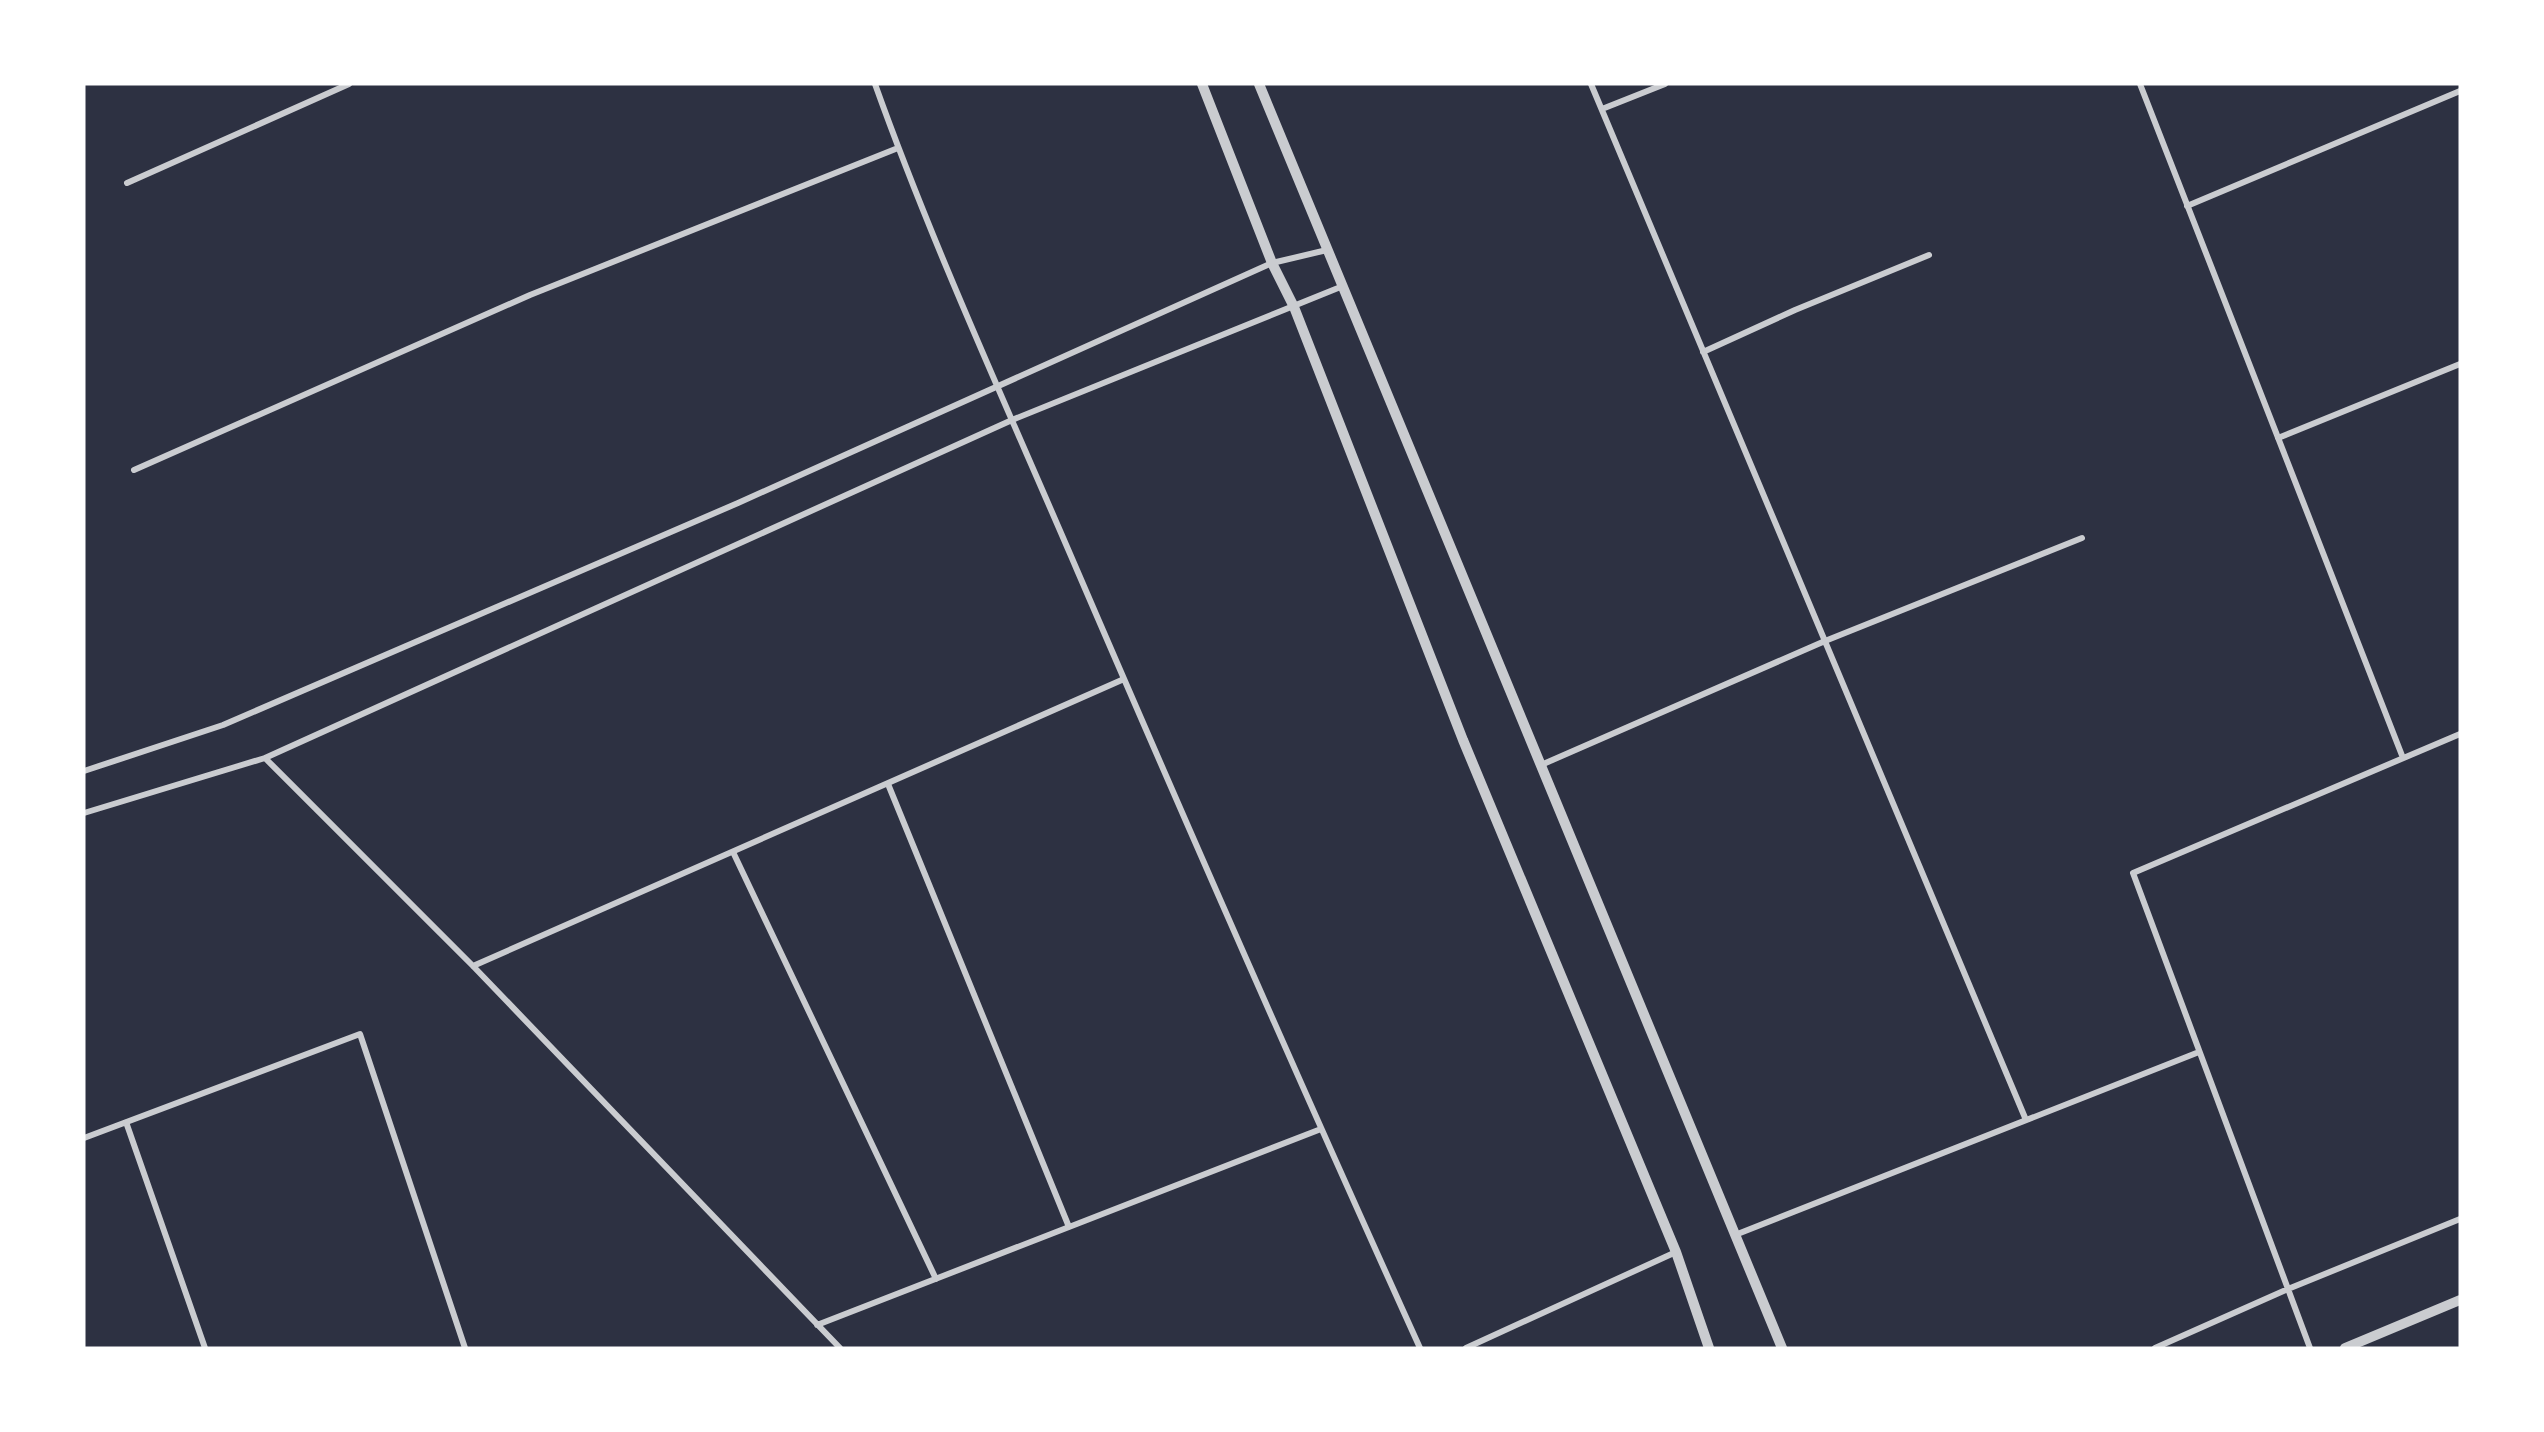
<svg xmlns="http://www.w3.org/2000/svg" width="2544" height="1432" font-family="'Asap Condensed',sans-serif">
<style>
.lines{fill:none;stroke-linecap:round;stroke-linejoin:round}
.minor{stroke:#caccd0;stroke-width:6}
.tertiary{stroke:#caccd0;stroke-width:10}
</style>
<rect width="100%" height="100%" fill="#2d3142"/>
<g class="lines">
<path class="minor" d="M875,84C934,249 1008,409 1077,570C1189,830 1303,1090 1420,1348
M1591,84L2026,1120
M2140,84L2403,758
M1602,109L1665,84
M127,183L349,84
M2187,206L2460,91
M1703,352L1795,310L1929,255
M2278,438L2460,364
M134,470L530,295L898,148
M265,758L1012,420L1343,286
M1541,765L1825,641L2082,538
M84,771L223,725L738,503L1272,263L1327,250
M888,784L1069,1227
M84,813L265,758L473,966L840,1348
M733,852L936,1279
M473,966L1124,679
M126,1122L205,1348
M84,1138L360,1034L465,1348
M1735,1235L2199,1052
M817,1325L1321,1129
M1466,1348L1676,1252
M2155,1348L2288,1289L2460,1219
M2310,1348L2133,873L2460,734"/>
<path class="tertiary" d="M1202,84L1272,263L1294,307L1463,740L1676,1252L1709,1348
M1259,84L1782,1348
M2345,1348L2460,1300"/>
</g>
<rect width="2544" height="1432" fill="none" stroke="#ffffff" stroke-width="171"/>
</svg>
